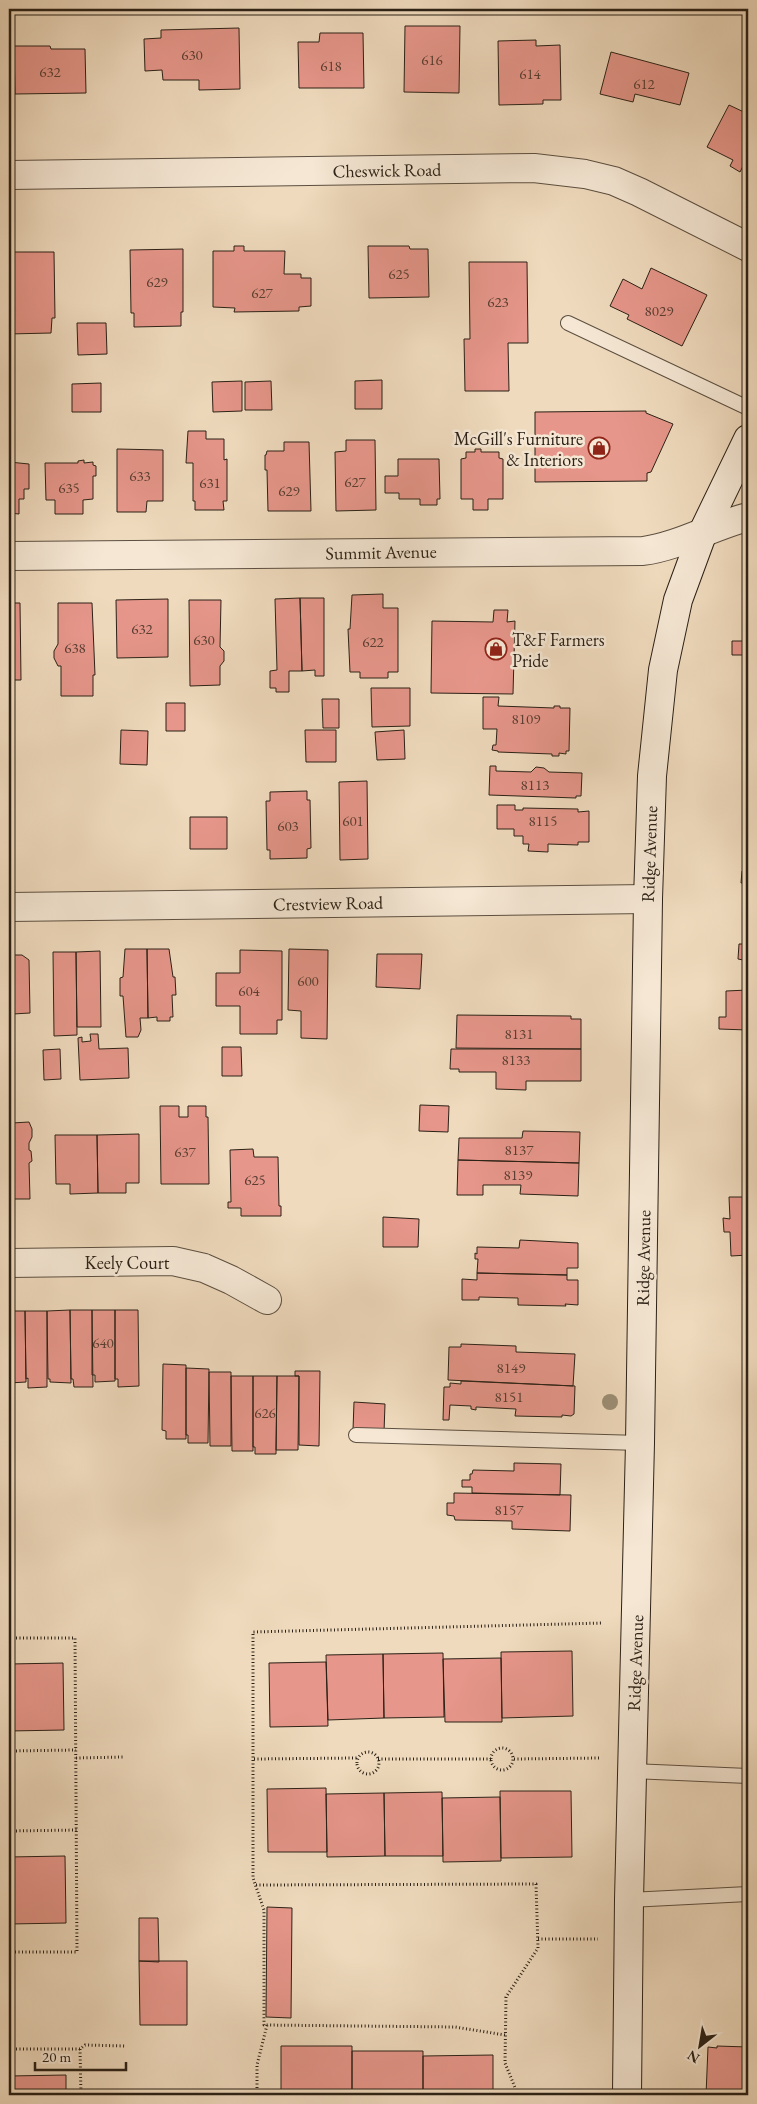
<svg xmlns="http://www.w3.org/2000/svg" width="757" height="2104" font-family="'EB Garamond',serif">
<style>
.building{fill:#e6968a;stroke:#2b2116}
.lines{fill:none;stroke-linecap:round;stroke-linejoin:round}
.service-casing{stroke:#5c4f40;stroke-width:16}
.minor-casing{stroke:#5c4f40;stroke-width:30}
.secondary-casing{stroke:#2b2116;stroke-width:30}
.path{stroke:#2b2116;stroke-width:3;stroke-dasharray:1 2.5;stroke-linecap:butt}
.service{stroke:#f5e7d4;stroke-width:14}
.minor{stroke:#f5e7d4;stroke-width:28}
.secondary{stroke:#f5e7d4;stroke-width:28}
.tree{fill:#9c8e74}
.labels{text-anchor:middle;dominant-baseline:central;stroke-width:5;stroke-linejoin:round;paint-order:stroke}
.number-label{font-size:15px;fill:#5a3e33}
.street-label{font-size:18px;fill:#2b2116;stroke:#f5e7d4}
.poi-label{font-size:18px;fill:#2b2116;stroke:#f5e7d4;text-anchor:end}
</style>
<rect width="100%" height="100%" fill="#efdabd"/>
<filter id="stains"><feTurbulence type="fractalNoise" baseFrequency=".004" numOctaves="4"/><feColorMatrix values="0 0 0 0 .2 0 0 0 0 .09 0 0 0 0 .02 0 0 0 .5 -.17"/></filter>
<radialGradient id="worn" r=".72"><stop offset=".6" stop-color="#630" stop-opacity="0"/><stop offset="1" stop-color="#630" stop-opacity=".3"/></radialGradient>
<path class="building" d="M490,9H534V14H490Z
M405,26H460L459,93L404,92Z
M239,28L240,89L199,90V80H163L162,70L145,71L144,39L161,38V30Z
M320,33H363L364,88H299L298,42H319Z
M536,40V46L560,45L561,100H543V104L499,105L498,41Z
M14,46H50L51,49H85L86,93L15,94Z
M611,52L689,73L680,105L635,94L633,102L600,94Z
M729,105L748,114V164L745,162L740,172L730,166L733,160L707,147Z
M234,246H244V251H285L284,274H301V278H311V306L299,307V311L234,312L235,308L213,307V251H234Z
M368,246H409L410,249H428L429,297L369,298Z
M183,249V312H181V326L134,327V313H131L130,250Z
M9,252H54L55,318H52L51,333L9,334Z
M469,262H527L528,343H508L509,391H465L464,339H470Z
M651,268L707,295L682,346L627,319L629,315L610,306L623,279L642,289Z
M77,323H106L107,354L78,355Z
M382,380V409H355V381Z
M242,381V411L213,412L212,382Z
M271,381L272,410H245V382Z
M101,383V412H72V384Z
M646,411V413L673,424L651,472L647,473V481L535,482V412Z
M188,431H206V439H224V460L227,459V501H223L224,510H195V501H193V463H186Z
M346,440H375L376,510L336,511L335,452L346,451Z
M284,442H309L311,511H268L267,470H265V455H266L267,451H284Z
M117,449L163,450V501H147L146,512H117Z
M475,449H481V452H499V458L503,459V499H488V510H473V499H461V459L466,458V452H475Z
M398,459H439L440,499H437V505H420V499H399V493H385V476H398Z
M84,460V463L93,462V465L96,466V476H93V499L83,500V514H55V500H46L45,463H78V461Z
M9,462L29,464V489H24V499H19V514L9,513Z
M383,594V608H398V672H388V678H360V672H350L348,629H350L352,595Z
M300,598H324V676H315V670L302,671Z
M300,598L302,671H289V692H276V688H270V671L277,670L275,599Z
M168,599V657L117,658L116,600Z
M189,600H221L220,647L224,651V661L220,666V685L190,686Z
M9,603H20L21,680H9Z
M58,603H92L95,675H93V696H61V666H58L54,658V651L58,644Z
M494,610H508L507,622L515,621L513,694L431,693L432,621L493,622Z
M732,641H748V655H732Z
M371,688H410V726L372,727Z
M483,697H499L498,706L554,708V706H560V708H570L569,751H566V754L559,753V756H552V754L498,752V751L492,750L493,745H496L497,729H483Z
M322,699H339V728H323Z
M166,703H185V731H166Z
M121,730L148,731L147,765L120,764Z
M305,730H336V762H306Z
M404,730L405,759L377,760L375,732Z
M490,766H496V771L531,772L536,767L544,768L549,772L582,773L581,796H576V798L489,795Z
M367,781L368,859L340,860L339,782Z
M307,791V800H310L311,848L307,849V858L270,859V850H267L266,801H270V792Z
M497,805H515V810H523V808L578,809V812L589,811V842H578V845L548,844V852L528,851L529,844H523V836H514V829H497Z
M190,817H227V849H190Z
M747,852H748V902H746V883H741L742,871H746Z
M743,929L748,930V975H743V960L738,959L739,944H743Z
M125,949H147L148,1018H140L141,1030L138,1037H126L123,996H120V978L123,977Z
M147,949H169L173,977H175L176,995H172L173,1017H170V1021H157V1017L148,1018Z
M289,949L328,950L327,1039L301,1038V1011L288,1010Z
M240,950L282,951V1020H277V1034H240V1006H216V973H240Z
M100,951L101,1027H77L76,952Z
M53,952H76L77,1035L54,1036Z
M377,954H422L420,989L376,987Z
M9,955H22L29,960L30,1013L13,1014V1025L9,1026Z
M748,990V1030L719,1029V1017H726V991Z
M457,1015L571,1016V1019H581V1049L456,1048Z
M90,1034H98L99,1049L128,1048L129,1078L80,1080L78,1038L82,1037V1042L91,1041Z
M222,1047H241L242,1076H222Z
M60,1049L61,1079L44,1080L43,1050Z
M451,1049H581V1081H526V1090L496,1089V1072H459V1069H450Z
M747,1073H748V1125H747L745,1093L748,1094Z
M420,1105L449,1106L448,1132L419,1131Z
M160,1106H179V1117H188V1106H206V1117H208L209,1184H161Z
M29,1122L32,1129V1137L29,1143V1150L31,1151L32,1161L29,1163L30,1199H9V1142L11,1143L9,1130L12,1123Z
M523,1131L580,1132L579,1163L458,1160L459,1138H522Z
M139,1134V1183H126V1193H98L97,1135Z
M55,1135H97L98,1193L70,1194V1184H56Z
M253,1149L254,1157H278L279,1206H281V1216H241V1208H228V1202H231L230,1150Z
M458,1160L579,1163L578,1196L520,1194L521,1185H483V1195H457Z
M729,1197H748V1255L731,1256L730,1232H724L723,1218L730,1219Z
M383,1217L419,1219L418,1247H383Z
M520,1240L578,1243V1268H567V1275L477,1273L478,1259H475V1253L477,1254V1247L519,1248Z
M477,1273L567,1275V1280H578V1305L565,1304L566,1306L518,1305V1298L479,1297V1300H462V1279L477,1280Z
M70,1310H92L93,1387H74L73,1379H71Z
M70,1310L71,1383L50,1382V1379H48L47,1311Z
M92,1310H115V1381L95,1382V1375H92Z
M115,1310H138L139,1386L118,1387V1379H115Z
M9,1311H25L26,1382L9,1383Z
M25,1311H47V1387L28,1388V1378L26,1379Z
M461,1344L516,1346V1352L575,1354L573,1386L448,1380L449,1347H461Z
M163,1364L186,1365V1439H166V1431L162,1430Z
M186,1368L209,1369L208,1443H188V1435H186Z
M295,1371H320L319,1446L299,1445V1376H295Z
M209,1372H231V1446H210Z
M231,1376H253V1451H232Z
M253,1376H277L276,1454H255V1447H253Z
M277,1376H299L298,1450H276Z
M461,1381L575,1386L574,1414L571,1416L562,1415V1417L515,1416L516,1409L476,1407V1410L471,1409V1406L450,1405L449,1420H443L444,1387H450V1383L461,1384Z
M354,1402L385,1404L384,1432L353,1430Z
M514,1463L561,1464L560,1495L472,1493V1487H462V1480H470V1474H472L473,1470L514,1471Z
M454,1493L571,1495L570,1531L512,1529V1521L455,1520L454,1516L447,1515V1503H454Z
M572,1651L573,1716L502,1718L501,1652Z
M443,1653L444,1717L384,1718L383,1654Z
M383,1654L384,1718L328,1720L326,1655Z
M501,1658L502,1722H445L443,1659Z
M326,1662L328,1726L270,1727L269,1663Z
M63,1663L64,1730L9,1731V1664Z
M326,1788L327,1852H268L267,1789Z
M500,1791H571L572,1857L501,1858Z
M442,1792L443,1856H385L384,1793Z
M384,1793L385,1856L327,1857L326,1794Z
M500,1797L501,1861L443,1862L442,1798Z
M65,1856L66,1923L9,1924V1857Z
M267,1907L292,1908L291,2018L266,2017Z
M139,1918H158L159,1962L139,1961Z
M139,1961H187V2025H140Z
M281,2046H352V2095H281Z
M717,2046L748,2047V2095H706L708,2047L717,2048Z
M352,2051H423V2095H352Z
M493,2055V2095H423V2056Z
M66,2075V2095H9V2076Z"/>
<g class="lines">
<g class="service-casing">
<path id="service" d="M568,323L748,408
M356,1435L640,1443
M632,1771L748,1776
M629,1900L748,1894"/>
</g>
<g class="minor-casing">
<path id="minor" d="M9,175L534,168L585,174L614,181L639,192L748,247
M9,556L643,551C680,546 712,526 748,517
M9,907L648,899
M9,1263L173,1261L204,1268L231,1280L267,1300"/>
</g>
<g class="secondary-casing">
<path id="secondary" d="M627,2095L629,1900L640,1443L648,899L652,776L663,670L678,600L703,532L748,439"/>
</g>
<path class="path" d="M9,1638H75L77,1952H9
M491 1759a11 11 0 1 1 22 0a11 11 0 1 1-22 0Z
M9,1751L76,1750
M357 1763a11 11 0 1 1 22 0a11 11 0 1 1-22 0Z
M76,1758L123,1757
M254,1759L357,1758
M378,1759H491
M514,1759L601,1758
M9,1831L77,1830
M256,1885L536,1884L538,1948L506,1997L505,2063L518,2095
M538,1939H598
M505,2035L455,2027L264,2025V1910L253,1878V1632L603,1623
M9,2049H80L85,2045L125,2046
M80,2049L81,2095
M257,2095V2065L267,2025"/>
<use href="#service" class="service"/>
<use href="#minor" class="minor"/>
<use href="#secondary" class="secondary"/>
</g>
<circle class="tree" cx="610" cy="1402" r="8"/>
<defs>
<g id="shop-ring" transform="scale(1.125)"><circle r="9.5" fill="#f5e7d4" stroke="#8f2418" stroke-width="1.5"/><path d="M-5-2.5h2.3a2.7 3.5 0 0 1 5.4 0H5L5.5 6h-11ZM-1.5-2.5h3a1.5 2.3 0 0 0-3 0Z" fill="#8f2418"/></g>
</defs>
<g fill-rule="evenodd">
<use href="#shop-ring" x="599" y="448"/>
<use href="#shop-ring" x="496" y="649"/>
</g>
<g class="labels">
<g class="number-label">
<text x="192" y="54">630</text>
<text x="432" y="59">616</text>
<text x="331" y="65">618</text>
<text x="50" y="71">632</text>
<text x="530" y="73">614</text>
<text x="644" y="83">612</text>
<text x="399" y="273">625</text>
<text x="157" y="281">629</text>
<text x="262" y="292">627</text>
<text x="498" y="301">623</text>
<text x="659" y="310">8029</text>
<text x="140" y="475">633</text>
<text x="355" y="481">627</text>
<text x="210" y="482">631</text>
<text x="69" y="487">635</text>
<text x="289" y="490">629</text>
<text x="142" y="628">632</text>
<text x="204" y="639">630</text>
<text x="373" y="641">622</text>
<text x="75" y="647">638</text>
<text x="526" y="718">8109</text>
<text x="535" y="784">8113</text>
<text x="353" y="820">601</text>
<text x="543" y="820">8115</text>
<text x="288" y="825">603</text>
<text x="308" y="980">600</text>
<text x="249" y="990">604</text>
<text x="519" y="1033">8131</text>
<text x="516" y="1059">8133</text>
<text x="519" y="1149">8137</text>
<text x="185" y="1151">637</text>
<text x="518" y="1174">8139</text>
<text x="255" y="1179">625</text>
<text x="103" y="1342">640</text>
<text x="511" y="1367">8149</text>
<text x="509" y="1396">8151</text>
<text x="265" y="1412">626</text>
<text x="509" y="1509">8157</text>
</g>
<g class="street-label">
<text transform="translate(387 170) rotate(-1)">Cheswick Road</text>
<text transform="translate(381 552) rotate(-1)">Summit Avenue</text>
<text transform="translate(649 854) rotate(-88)">Ridge Avenue</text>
<text transform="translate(328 903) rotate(-1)">Crestview Road</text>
<text transform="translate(643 1258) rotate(-89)">Ridge Avenue</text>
<text x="127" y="1262">Keely Court</text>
<text transform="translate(635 1663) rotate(-88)">Ridge Avenue</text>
</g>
<g class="poi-label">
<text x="583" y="438">McGill's Furniture<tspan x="583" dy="21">&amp; Interiors</tspan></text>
<text x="512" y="639" text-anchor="start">T&amp;F Farmers<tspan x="512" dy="21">Pride</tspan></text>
</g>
</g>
<rect width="757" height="2104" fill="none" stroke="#efdabd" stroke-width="30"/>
<rect x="10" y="10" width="737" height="2084" fill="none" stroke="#2b2116" stroke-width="2.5"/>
<rect x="15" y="15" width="727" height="2074" fill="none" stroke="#2b2116"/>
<g transform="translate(700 2046) rotate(211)" stroke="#f5e7d4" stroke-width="4" paint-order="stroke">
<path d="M0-4L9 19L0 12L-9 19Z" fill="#2b2116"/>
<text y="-8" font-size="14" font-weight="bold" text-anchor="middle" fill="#2b2116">N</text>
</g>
<path d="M35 2062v8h91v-8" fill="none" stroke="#2b2116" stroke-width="2.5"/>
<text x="42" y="2062" font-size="15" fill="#2b2116" stroke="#f5e7d4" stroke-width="4" paint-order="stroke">20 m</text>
<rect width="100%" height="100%" filter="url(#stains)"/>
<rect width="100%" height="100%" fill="url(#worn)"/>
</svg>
